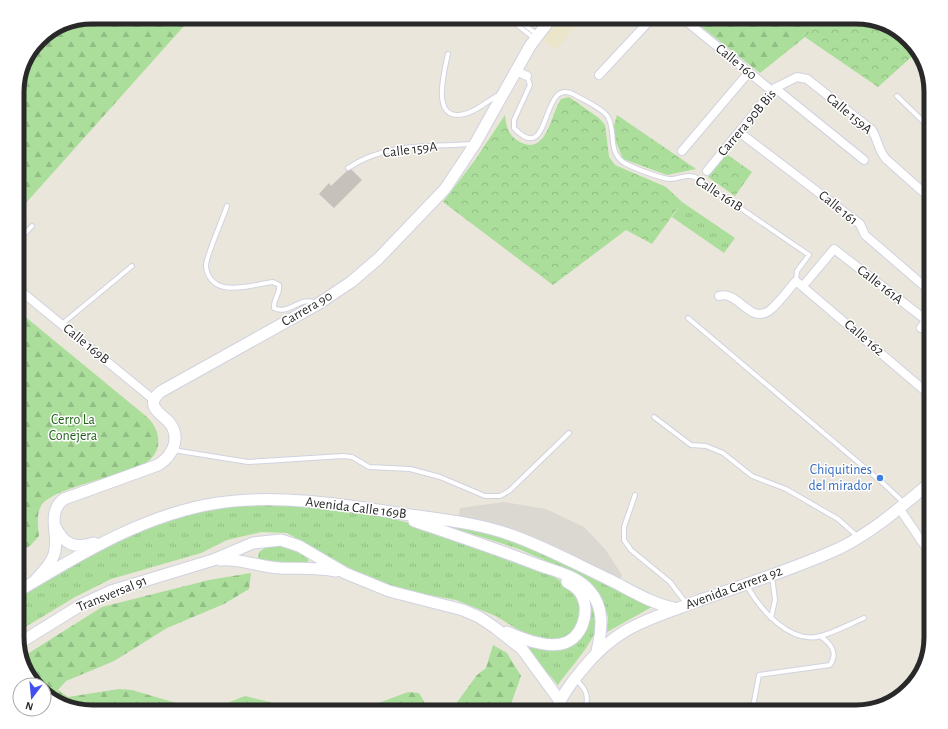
<svg xmlns="http://www.w3.org/2000/svg" width="948" height="729" font-family="'Alegreya Sans',sans-serif">
<style>
.education{fill:#ebe5cb}
.grass{fill:url(#grass-tufts)}
.forest{fill:url(#forest-firs)}
.park{fill:url(#park-crowns)}
.plaza{fill:#dbd8d2}
.building{fill:#c6c2bb}
.lines{fill:none;stroke-linecap:round;stroke-linejoin:round}
.lane-casing{stroke:#d1d2e1;stroke-width:6}
.street-casing{stroke:#d1d2e1;stroke-width:10}
.secondary-casing{stroke:#d1d2e1;stroke-width:13}
.lane{stroke:#fff;stroke-width:4}
.street{stroke:#fff;stroke-width:8}
.secondary{stroke:#fff;stroke-width:11}
.shop-dot{fill:#3f7fe0;stroke:#fff;stroke-width:1.5}
.labels{text-anchor:middle;dominant-baseline:central;stroke-width:3;stroke-linejoin:round;paint-order:stroke}
.street-label{font-size:14px;fill:#292929;stroke:#fff}
.park-label{font-size:14px;fill:#24611d;stroke:#fff}
.shop-label{font-size:14px;fill:#366cbe;stroke:#fff;text-anchor:end}
.rim{fill:none;stroke:#292929;stroke-width:5}
</style>
<defs>
<pattern id="grass-tufts" width="24" height="20" patternUnits="userSpaceOnUse"><rect width="24" height="20" fill="#aade9a"/><path d="M3 7l-1-3M5 7V3M7 7l1-3M15 17l-1-3M17 17v-4M19 17l1-3" fill="none" stroke="#92be85"/></pattern>
<pattern id="forest-firs" width="22" height="20" patternUnits="userSpaceOnUse"><rect width="22" height="20" fill="#aade9a"/><path d="M5 1l3.5 6h-7zM16 11l3.5 6h-7z" fill="#92be85"/></pattern>
<pattern id="park-crowns" width="20" height="18" patternUnits="userSpaceOnUse"><rect width="20" height="18" fill="#aade9a"/><path d="M2 6a3 3 0 1 1 6 0M12 15a3 3 0 1 1 6 0" fill="none" stroke="#92be85"/></pattern>
</defs>
<rect width="100%" height="100%" fill="#eae6db"/>
<path class="education" d="M559,17H584L556,50L541,40Z"/>
<path class="grass" d="M682,202L735,238L724,253L672,217Z
M254,502L316,504L372,514L414,524L550,574L575,591L581,605V619L574,631L564,637L549,641L520,631L496,616L456,600L402,590L353,570L287,533L261,532L227,540L201,553L111,579L75,597L17,632V599L95,549L156,521L206,506Z
M444,525L483,532L516,543L657,604L607,632L608,617L602,600L562,568L519,549Z
M278,544C288,544 305,551 309,561C294,566 275,564 260,561L258,557L259,552L265,548Z
M590,596C592,603 596,612 597,620C600,637 568,670 558,685L522,643C546,650 566,657 583,634C592,621 592,611 590,596Z"/>
<path class="forest" d="M92,17H192L17,213V87L25,59L42,36Z
M689,17H824L805,37L760,73Z
M17,310L147,417C160,429 164,450 147,462C126,476 52,487 41,506C36,515 38,527 39,536L31,545L17,554Z
M251,573L249,589L224,604L167,628L114,661L66,681L58,690L68,697L119,689L132,690L200,710L212,709L245,696L294,708L295,712H92L46,696L44,694V685H37L25,670L21,658L102,607L209,580Z
M493,645L507,653L521,676L508,712H450L477,675L486,668Z
M408,692L419,693L425,703L427,712H363L376,704Z"/>
<path class="park" d="M824,17H856L902,33L917,52L878,87L805,37Z
M569,97L599,118L605,125L609,157L615,165L666,187L682,202L652,244L626,230L553,285L443,202L475,160L505,115C506,126 508,135 518,141C547,158 550,115 561,99Z
M617,115L696,169L667,175L623,159L612,132Z
M725,153L752,172L735,196L708,177Z"/>
<path class="plaza" d="M504,502L546,509L584,527L605,549L622,575L620,580L458,520L460,508Z"/>
<path class="building" d="M350,168L362,180L334,208L319,194L329,183L331,186Z"/>
<g class="lines">
<g class="lane-casing">
<path id="lane" d="M507,17L535,39
M514,17L538,35
M454,21L458,17
M448,54C444,72 429,126 468,113C479,109 489,100 500,94
M527,76L530,85L514,120V128C553,169 539,74 575,95C585,101 602,108 608,117C616,131 608,152 623,162C630,167 660,178 669,179C679,180 684,173 695,177L809,255L797,271L796,281
M897,96L931,129
M348,168C387,142 428,147 473,144
M227,206C223,218 207,254 206,265C206,275 213,285 224,287C239,290 258,284 273,282L279,285C281,293 273,299 274,308C288,316 301,295 316,303
M17,242L32,226
M688,318L885,485L904,503
M62,324L132,266
M654,417L691,445L706,446L723,453L752,476L786,489L838,519L857,536
M173,450L248,462L343,456L352,457L369,467L410,469L440,477L485,496H500L509,491L569,433
M635,495L624,527V540L631,550L670,582L686,603
M747,586C760,609 790,645 821,636C835,632 850,624 864,618
M771,618L775,600L772,576
M575,679C587,689 589,696 585,712
M752,712L759,675L830,665C838,653 832,644 820,636"/>
</g>
<g class="street-casing">
<path id="street" d="M681,17L772,91
M516,71L527,76
M599,75L653,17
M775,88L864,160
M739,132L860,224L865,235L931,292
M682,151L749,72
M707,171L775,88L797,77L807,79L872,130C878,140 878,150 886,159L931,199
M803,286L834,249L926,320
M17,288L154,400
M719,296C738,290 749,324 769,311C779,303 788,290 796,281L931,396
M921,328L931,313
M899,508L931,555"/>
</g>
<g class="secondary-casing">
<path id="secondary" d="M414,521C455,535 497,549 538,565C555,571 577,576 589,590C605,607 602,630 597,651
M55,526C64,545 75,549 94,543
M220,560C240,558 259,567 279,568C298,569 316,567 336,571
M34,582C40,574 49,567 53,557C62,538 44,514 64,499L158,465C174,455 181,437 169,422C164,417 156,412 154,406C152,400 156,396 160,392L318,304L351,282L378,259L445,189L475,144L530,46L552,17
M17,592C80,554 145,514 218,503C275,494 340,504 397,513C436,519 477,522 514,536C547,548 578,565 610,580C632,591 652,604 677,609
M507,632C523,639 543,647 561,644C582,640 591,612 581,594C578,588 572,585 567,582
M18,644L81,605L111,591L213,560L253,543L281,540L299,546L345,573L389,591L463,610L479,617L494,627L522,649L560,701
M555,712C561,697 570,684 581,671C617,626 647,620 698,601C745,584 795,569 840,548C874,531 902,506 931,482"/>
</g>
<use href="#lane" class="lane"/>
<use href="#street" class="street"/>
<use href="#secondary" class="secondary"/>
</g>
<circle class="shop-dot" cx="880" cy="478" r="4"/>
<g class="labels">
<g class="street-label">
<text transform="translate(736 62) rotate(39)">Calle 160</text>
<text transform="translate(849 114) rotate(40)">Calle 159A</text>
<text transform="translate(747 123) rotate(-50)">Carrera 90B Bis</text>
<text transform="translate(410 150) rotate(-7)">Calle 159A</text>
<text transform="translate(719 194) rotate(33)">Calle 161B</text>
<text transform="translate(838 208) rotate(39)">Calle 161</text>
<text transform="translate(880 285) rotate(38)">Calle 161A</text>
<text transform="translate(307 309) rotate(-30)">Carrera 90</text>
<text transform="translate(864 338) rotate(41)">Calle 162</text>
<text transform="translate(86 344) rotate(39)">Calle 169B</text>
<text transform="translate(356 508) rotate(7)">Avenida Calle 169B</text>
<text transform="translate(734 588) rotate(-20)">Avenida Carrera 92</text>
<text transform="translate(112 594) rotate(-22)">Transversal 91</text>
</g>
<g class="park-label">
<text x="73" y="420">Cerro La<tspan x="73" dy="16">Conejera</tspan></text>
</g>
<g class="shop-label">
<text x="872" y="470">Chiquitines<tspan x="872" dy="16">del mirador</tspan></text>
</g>
</g>
<path d="M0 0H948V729H0ZM92 24H856A68 68 0 0 1 924 92V637A68 68 0 0 1 856 705H92A68 68 0 0 1 24 637V92A68 68 0 0 1 92 24Z" fill="#fff" fill-rule="evenodd"/>
<path class="rim" d="M92 24H856A68 68 0 0 1 924 92V637A68 68 0 0 1 856 705H92A68 68 0 0 1 24 637V92A68 68 0 0 1 92 24Z"/>
<g transform="translate(32 697) rotate(196)"><circle r="19" fill="#ffffff" stroke="#a9a9a9"/>
<path d="M0-3L7 15L0 10L-7 15Z" fill="#4350ef"/>
<text y="-6" font-size="11" font-weight="bold" text-anchor="middle" fill="#292929">N</text>
</g>
</svg>
